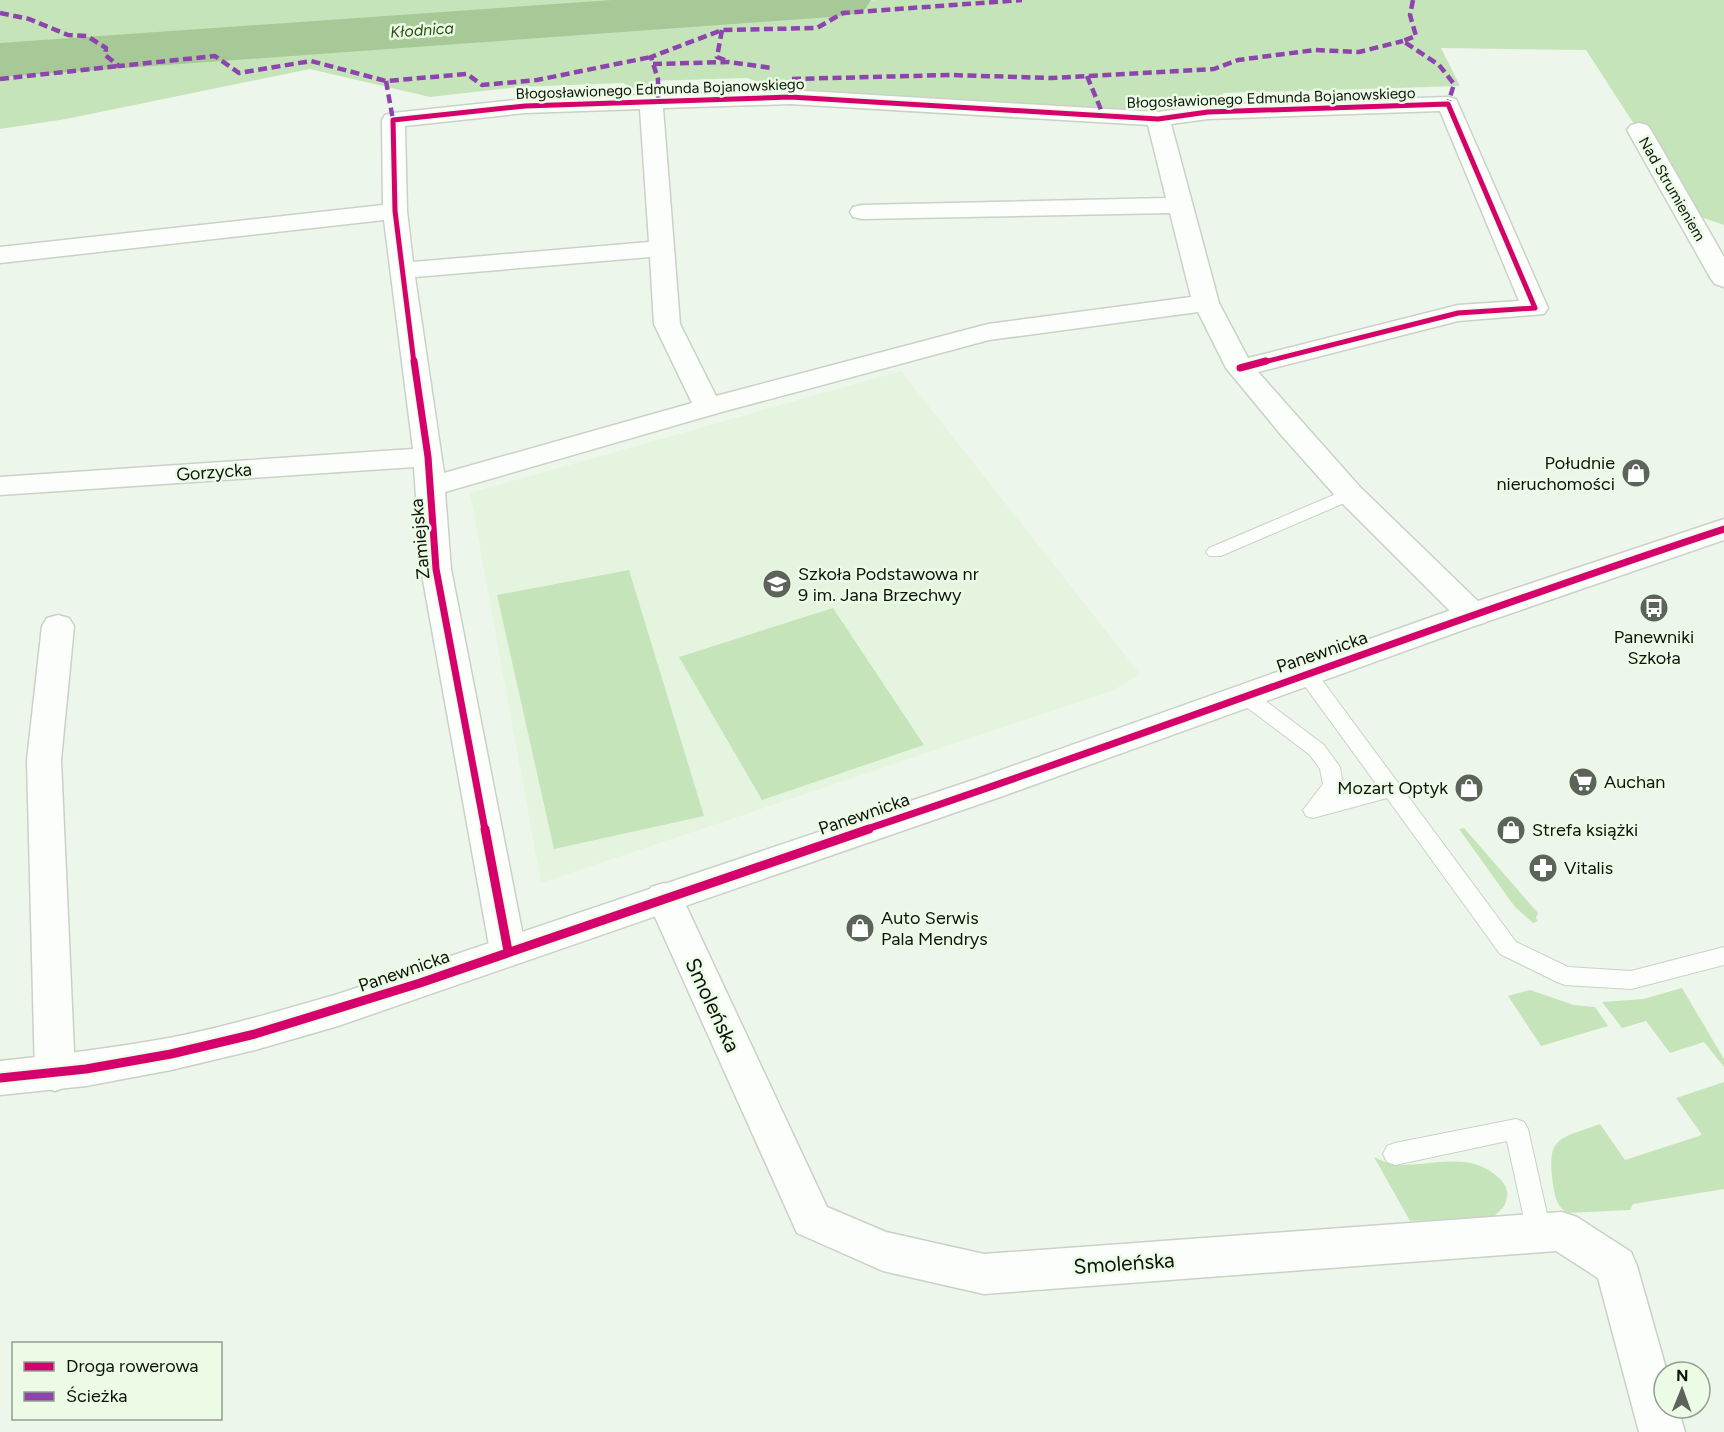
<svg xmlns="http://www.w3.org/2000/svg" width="1724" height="1432" font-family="Figtree,sans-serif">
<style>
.built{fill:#e5f4df}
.green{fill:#c6e4ba}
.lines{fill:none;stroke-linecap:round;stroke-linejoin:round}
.stream{stroke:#a7c998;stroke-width:14}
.river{fill:#a7c998;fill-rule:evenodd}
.lane-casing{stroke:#cad1c7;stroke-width:2}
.street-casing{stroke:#cad1c7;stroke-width:3}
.secondary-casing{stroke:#cad1c7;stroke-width:3}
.lane{fill:#fcfefc;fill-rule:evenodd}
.street{fill:#fcfefc;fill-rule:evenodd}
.secondary{fill:#fcfefc;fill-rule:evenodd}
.quiet{stroke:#8e44ad;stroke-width:4.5;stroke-dasharray:9 4.5;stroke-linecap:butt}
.cycleway-far2-casing{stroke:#ebfbe5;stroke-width:8}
.cycleway-far1-casing{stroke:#ebfbe5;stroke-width:10}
.cycleway-casing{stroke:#ebfbe5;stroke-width:13}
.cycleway-far2{stroke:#d6006c;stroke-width:5}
.cycleway-far1{stroke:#d6006c;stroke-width:7}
.cycleway{stroke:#d6006c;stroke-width:9}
.labels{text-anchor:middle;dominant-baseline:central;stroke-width:5;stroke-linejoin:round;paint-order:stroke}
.far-street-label{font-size:15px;fill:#0e140c;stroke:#ebfbe5}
.far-water-label{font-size:16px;font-style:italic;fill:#254f0a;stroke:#ebfbe5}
.poi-label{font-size:18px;fill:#0e140c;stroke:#ebfbe5;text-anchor:start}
.street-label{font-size:18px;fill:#0e140c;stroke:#ebfbe5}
.near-street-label{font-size:21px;fill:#0e140c;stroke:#ebfbe5}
</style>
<rect width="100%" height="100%" fill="#edf6ea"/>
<path class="built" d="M901,371L1140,674L1114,690L541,883L470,493Z"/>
<path class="green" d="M0,0H792L0,56Z
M877,0H1724V225L1695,215L1644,125L1634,124L1586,50L1441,48L1460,86L1224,93L1211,106L1123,109L967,102L777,89L747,78L649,81L656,88L652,93L643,94L623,83L519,87L430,97L310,69L66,119L0,129V62Z
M629,570L704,816L554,849L497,595Z
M833,608L924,745L762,800L679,657Z
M1464,828L1538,913L1536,918L1538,921L1533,923L1515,907L1459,829Z
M1682,988L1724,1059V1067L1704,1042L1670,1053L1646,1021L1622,1028L1602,1002L1643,999Z
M1530,990L1574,1005L1595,1007L1608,1026L1541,1046L1508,996Z
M1724,1082V1189L1633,1204L1630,1210L1567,1213C1556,1205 1555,1197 1553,1184C1546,1136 1559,1139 1600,1124L1625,1160L1702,1135L1676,1098Z
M1374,1157C1383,1161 1390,1165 1400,1165C1435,1165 1472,1151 1500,1179C1508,1187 1509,1195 1505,1204C1502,1210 1494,1217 1488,1219C1471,1223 1430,1220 1410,1221Z"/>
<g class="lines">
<path class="stream" d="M646,13L647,20"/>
<path class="river" d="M612,0H871L863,12L844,16L0,77V43Z"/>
<g class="lane-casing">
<path id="lane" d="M1350,488L1356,490L1359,494L1356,498L1221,556H1209L1206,552L1209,548Z
M1306,666L1313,668L1516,942L1568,967L1631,971L1724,947V965L1631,989L1565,985L1557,982L1500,954L1387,798L1313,818L1306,816L1303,810L1323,784L1320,769L1310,755L1237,700L1234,695L1237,690L1244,688L1251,690L1324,745L1340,767L1343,786L1336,796L1377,785L1299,678L1296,673L1299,668Z
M1516,1119L1524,1122L1528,1129L1551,1232L1548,1240L1539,1243L1530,1240L1527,1232L1507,1141L1395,1165L1387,1162L1383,1154L1387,1146L1395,1143Z"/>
</g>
<g class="street-casing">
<path id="street" d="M790,90L1158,112L1208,105L1448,97L1456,99L1548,308L1544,314L1458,321L1258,372L1360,487L1484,607L1489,615L1484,623L1473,626L1462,623L1340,501L1282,436L1226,368L1198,312L989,340L718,413L445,492L451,569L526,951L521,962L508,966L495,962L490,951L421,569L414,467L0,495V477L413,449L384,220L0,263V247L383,205L382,120L385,115L393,113L525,99ZM790,104L1148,125L1166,198L862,205L853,207L850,212L853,217L862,219L1170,213L1191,297L988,324L716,396L680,324L663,108ZM640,109L649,242L413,262L407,211L405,126L525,113ZM1440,111L1519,301L1458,305L1248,358L1219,303L1171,124L1208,119ZM650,257L654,324L692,403L444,473L415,277Z
M1639,123L1647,125L1651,130L1724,257V287L1715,284L1711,279L1627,130L1631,125Z
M58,615L69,618L74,626L61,760L75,1074L69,1086L55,1091L41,1086L35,1074L27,760L42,626L47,618Z
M664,883L677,887L682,897L827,1207L886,1232L984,1254L1562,1212L1577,1217L1631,1252L1637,1266L1667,1372H1664V1408H1678L1685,1432H1639L1598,1278L1556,1251L984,1294L883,1271L797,1233L646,897L651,887Z"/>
</g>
<g class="secondary-casing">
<path id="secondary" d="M1724,519V540L1477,625L1003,796L338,1026L255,1050L171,1070L86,1086L0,1095V1061C57,1055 113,1048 169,1038C226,1027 282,1010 338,994L979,778L1454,609Z"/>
</g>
<use href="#lane" class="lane"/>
<use href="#street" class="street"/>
<use href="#secondary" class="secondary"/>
<path class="quiet" d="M1413,0L1410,15L1416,36L1403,41L1439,65L1454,84L1448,104
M0,13L29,19L68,35L87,36L106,48L105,55L119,66L215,56L239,73L311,61L386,81L467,74L482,85L537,80L651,57
M722,30L717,57L727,61
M653,64L729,62L772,68
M1087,76L1104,117
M0,79L119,66
M792,79L950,75L1051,78L1214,69L1238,60L1315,50L1359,52L1403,41
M386,81L393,120
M658,100V79L651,57L722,30L817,28L843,13L1022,0"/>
<g class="cycleway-far2-casing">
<path id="cycleway-far2" d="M414,363L395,211L393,120L525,106L790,97L1158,119L1208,112L1448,104L1535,308L1458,313L1260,363"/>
</g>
<g class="cycleway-far1-casing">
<path id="cycleway-far1" d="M414,361L428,457L436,569L485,830
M1240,368L1266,361
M864,830C1152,734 1436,624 1724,529"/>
</g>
<g class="cycleway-casing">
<path id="cycleway" d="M485,829L508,951
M0,1078L86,1069L171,1054L255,1034L420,983L869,829"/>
</g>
<use href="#cycleway-far2" class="cycleway-far2"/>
<use href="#cycleway-far1" class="cycleway-far1"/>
<use href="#cycleway" class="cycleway"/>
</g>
<defs>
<g id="shop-disc" transform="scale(1.5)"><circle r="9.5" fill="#5c635a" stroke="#ebfbe5"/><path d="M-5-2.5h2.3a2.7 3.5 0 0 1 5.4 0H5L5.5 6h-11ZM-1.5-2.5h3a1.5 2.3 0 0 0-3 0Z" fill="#fff"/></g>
<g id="school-disc" transform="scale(1.5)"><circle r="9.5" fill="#5c635a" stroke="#ebfbe5"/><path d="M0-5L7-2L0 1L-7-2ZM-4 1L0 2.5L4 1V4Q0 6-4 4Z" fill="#fff"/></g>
<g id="bus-disc" transform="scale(1.5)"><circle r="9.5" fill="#5c635a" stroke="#ebfbe5"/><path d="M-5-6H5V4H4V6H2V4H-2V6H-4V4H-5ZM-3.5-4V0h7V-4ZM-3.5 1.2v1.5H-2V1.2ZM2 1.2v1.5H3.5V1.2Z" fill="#fff"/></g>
<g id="supermarket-disc" transform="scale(1.5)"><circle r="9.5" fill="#5c635a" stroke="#ebfbe5"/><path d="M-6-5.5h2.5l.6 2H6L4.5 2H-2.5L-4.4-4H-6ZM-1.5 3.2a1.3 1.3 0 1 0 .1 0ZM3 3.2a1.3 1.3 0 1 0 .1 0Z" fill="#fff"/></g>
<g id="pharmacy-disc" transform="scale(1.5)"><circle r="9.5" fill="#5c635a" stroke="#ebfbe5"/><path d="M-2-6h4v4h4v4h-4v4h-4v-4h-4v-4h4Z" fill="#fff"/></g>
</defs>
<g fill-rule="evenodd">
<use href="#shop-disc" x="1636" y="473"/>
<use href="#school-disc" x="777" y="584"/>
<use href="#bus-disc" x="1654" y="608"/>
<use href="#supermarket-disc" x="1583" y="782"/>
<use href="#shop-disc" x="1469" y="788"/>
<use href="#shop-disc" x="1511" y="830"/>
<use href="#pharmacy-disc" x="1543" y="868"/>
<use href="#shop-disc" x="860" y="928"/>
</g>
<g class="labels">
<g class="far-street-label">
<text transform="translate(660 89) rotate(-2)">Błogosławionego Edmunda Bojanowskiego</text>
<text transform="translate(1271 98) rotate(-2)">Błogosławionego Edmunda Bojanowskiego</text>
<text transform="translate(1672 189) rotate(60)">Nad Strumieniem</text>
</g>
<g class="far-water-label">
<text transform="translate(422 30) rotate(-4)">Kłodnica</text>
</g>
<g class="poi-label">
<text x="1615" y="463" text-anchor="end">Południe<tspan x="1615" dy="21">nieruchomości</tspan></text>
<text x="798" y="574">Szkoła Podstawowa nr<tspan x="798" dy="21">9 im. Jana Brzechwy</tspan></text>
<text x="1654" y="637" text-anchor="middle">Panewniki<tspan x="1654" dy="21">Szkoła</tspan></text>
<text x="1604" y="782">Auchan</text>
<text x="1448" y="788" text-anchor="end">Mozart Optyk</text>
<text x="1532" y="830">Strefa książki</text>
<text x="1564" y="868">Vitalis</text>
<text x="881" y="918">Auto Serwis<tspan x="881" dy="21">Pala Mendrys</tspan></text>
</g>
<g class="street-label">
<text transform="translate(214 472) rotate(-4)">Gorzycka</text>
<text transform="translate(420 539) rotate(-95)">Zamiejska</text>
<text transform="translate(1322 652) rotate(-19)">Panewnicka</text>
<text transform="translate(864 814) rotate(-19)">Panewnicka</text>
<text transform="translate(404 971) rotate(-19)">Panewnicka</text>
</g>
<g class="near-street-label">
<text transform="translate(713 1005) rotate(65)">Smoleńska</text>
<text transform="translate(1124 1263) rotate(-4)">Smoleńska</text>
</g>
</g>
<rect x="12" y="1342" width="210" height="78" fill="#ebfbe5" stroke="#939f8e" stroke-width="1.5"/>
<rect x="24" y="1362" width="30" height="9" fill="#d6006c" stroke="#939f8e" stroke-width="1.5"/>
<text x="66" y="1372" font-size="18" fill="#0e140c">Droga rowerowa</text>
<rect x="24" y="1392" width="30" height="9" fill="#8e44ad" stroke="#939f8e" stroke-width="1.5"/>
<text x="66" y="1402" font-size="18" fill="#0e140c">Ścieżka</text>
<g transform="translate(1682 1390) rotate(1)"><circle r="28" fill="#ebfbe5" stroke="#939f8e" stroke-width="1.5"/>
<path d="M0-4.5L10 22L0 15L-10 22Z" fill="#5c635a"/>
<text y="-9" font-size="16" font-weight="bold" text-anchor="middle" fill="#0e140c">N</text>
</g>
</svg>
